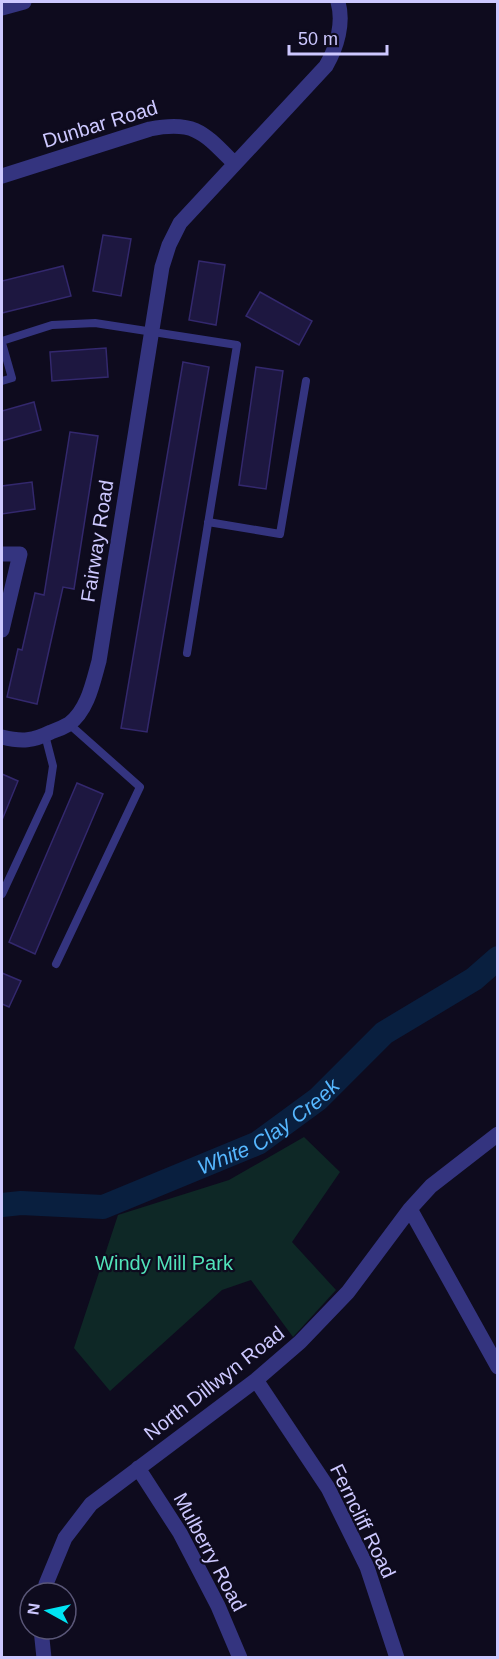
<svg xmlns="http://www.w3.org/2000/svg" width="499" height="1659" font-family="Helvetica,sans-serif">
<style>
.green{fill:#0e2826}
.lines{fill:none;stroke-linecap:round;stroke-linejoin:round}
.river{stroke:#091f3f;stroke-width:24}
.building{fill:#1d1740;stroke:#33286d;stroke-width:1.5}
.lane{stroke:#34347f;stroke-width:8}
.street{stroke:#34347f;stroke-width:15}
.labels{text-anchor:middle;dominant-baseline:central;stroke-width:4.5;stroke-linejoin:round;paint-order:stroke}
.street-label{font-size:20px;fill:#cdc8ff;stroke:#0e0b1e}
.park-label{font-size:20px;fill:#51e2b9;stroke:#0e0b1e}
.water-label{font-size:21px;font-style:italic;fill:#56b7ff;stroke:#0e0b1e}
</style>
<rect width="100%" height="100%" fill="#0e0b1e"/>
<path class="green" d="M304,1137L340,1172L292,1242L336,1290L293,1337L251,1280L222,1290L110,1391L74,1348L118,1215L229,1180Z"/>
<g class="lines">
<path class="river" id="s1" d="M2,1205L21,1203L103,1207L258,1143L318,1099L384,1033L474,979L498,958"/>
</g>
<path class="building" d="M103,235L131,239L121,296L93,291Z
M199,261L225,265L216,325L189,320Z
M63,266L71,296L2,313V281Z
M260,292L312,321L299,345L246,316Z
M106,348L108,377L52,381L50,352Z
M183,362L209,367L147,732L121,728Z
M256,367L283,371L266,489L239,485Z
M34,402L41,430L2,441V411Z
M70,432L98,436L74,589L63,587L37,704L7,697L18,649L22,650L35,593L44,595Z
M32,482L35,509L2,514V486Z
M2,774L18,781L2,820Z
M77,783L103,794L35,954L9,942Z
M2,973L21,981L9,1007L2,1004Z"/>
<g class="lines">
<path class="lane" d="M2,341L52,325L95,323L237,345L187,653
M2,343L12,378L2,381
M208,522L280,534L306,381
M2,894L49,793L53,766L45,735
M56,964L140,787L69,724"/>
<path class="street" d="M2,8L24,2
M2,176L150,129C195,120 204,133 234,163
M2,554H20L2,630
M2,737C22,742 33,741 51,732C57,730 64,727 69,724C88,710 93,682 99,661L162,267L169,245L180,223L326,66C337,47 344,23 338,2
M410,1209L498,1367
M256,1380L328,1488L367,1567L397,1658
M138,1468L180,1533L218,1606L240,1658
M45,1593L46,1584L65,1538L91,1504L256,1380L300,1342L348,1292L410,1209L431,1186L498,1134
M41,1629L44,1658"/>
</g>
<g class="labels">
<g class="street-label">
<text transform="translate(100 124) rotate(-17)">Dunbar Road</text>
<text transform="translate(97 541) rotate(-81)">Fairway Road</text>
<text transform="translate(214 1383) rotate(-38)">North Dillwyn Road</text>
<text transform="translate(363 1521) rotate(64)">Ferncliff Road</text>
<text transform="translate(210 1552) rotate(62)">Mulberry Road</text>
</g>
<g class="park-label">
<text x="164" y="1263">Windy Mill Park</text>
</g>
<g class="water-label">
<text stroke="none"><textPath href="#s1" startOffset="286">White Clay Creek</textPath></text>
</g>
</g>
<rect width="499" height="1659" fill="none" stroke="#cdc8ff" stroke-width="6"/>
<g transform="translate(48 1611) rotate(278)"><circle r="28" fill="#0e0b1e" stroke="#5a5778" stroke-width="1.5"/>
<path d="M0-4.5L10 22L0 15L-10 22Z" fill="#00e4f3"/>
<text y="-9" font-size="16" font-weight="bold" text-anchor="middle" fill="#cdc8ff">N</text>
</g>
<path d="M289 45v9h98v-9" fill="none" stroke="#cdc8ff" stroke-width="3"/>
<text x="298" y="45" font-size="18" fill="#cdc8ff" stroke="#0e0b1e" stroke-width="4.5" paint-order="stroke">50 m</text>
</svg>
